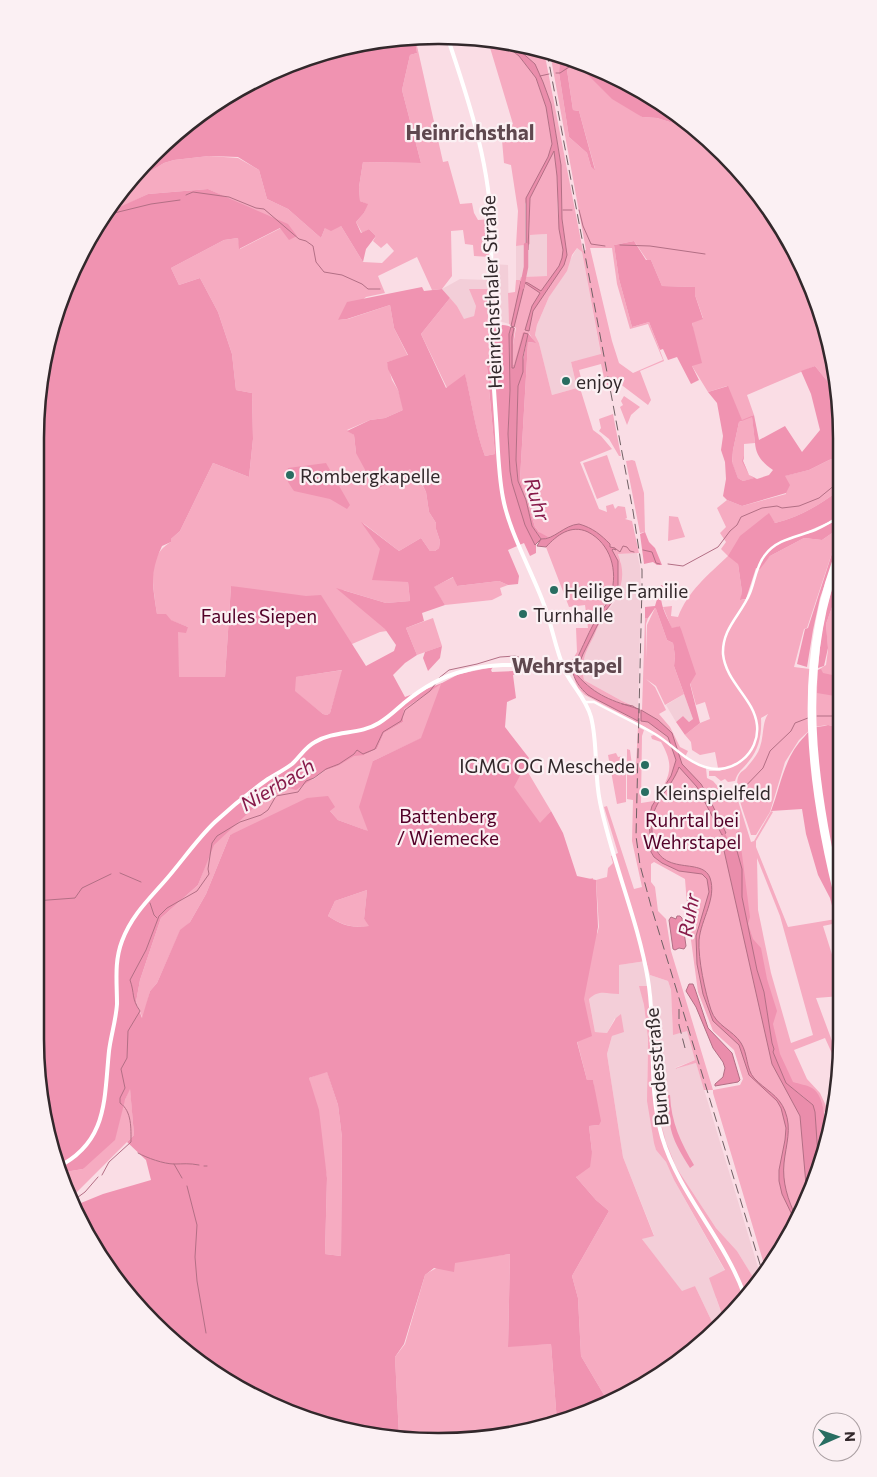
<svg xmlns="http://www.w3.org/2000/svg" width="877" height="1477" font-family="Commissioner,sans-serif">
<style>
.built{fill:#f3ced8}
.green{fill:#f6abc1;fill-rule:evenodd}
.forest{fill:#f093b1;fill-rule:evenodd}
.water{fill:#ea8dab;stroke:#b36f85}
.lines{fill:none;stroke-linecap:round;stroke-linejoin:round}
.stream{stroke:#b36f85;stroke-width:1}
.canal{stroke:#ea8dab;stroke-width:2.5}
.river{stroke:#ea8dab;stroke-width:4.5}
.minor{stroke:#fff;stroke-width:2.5}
.major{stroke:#fff;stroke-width:4}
.highway{stroke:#fff;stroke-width:4.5}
.rail{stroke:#706064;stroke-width:1;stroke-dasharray:10 5;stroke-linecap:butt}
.poi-dot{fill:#286d61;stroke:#fbf0f3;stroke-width:2}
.labels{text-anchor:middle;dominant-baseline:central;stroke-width:4.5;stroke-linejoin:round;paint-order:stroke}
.street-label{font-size:19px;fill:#32282b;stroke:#fbf0f3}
.poi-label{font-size:19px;fill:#32282b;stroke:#fbf0f3;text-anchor:start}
.park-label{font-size:19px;fill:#530028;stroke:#fbf0f3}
.water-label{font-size:20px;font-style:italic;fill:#871a4a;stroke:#fbf0f3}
.quarter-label{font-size:21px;font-weight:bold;fill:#5f484f;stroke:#fbf0f3}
.rim{fill:none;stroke:#32282b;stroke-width:2.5}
</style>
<rect width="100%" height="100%" fill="#fadde5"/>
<path class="built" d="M547,234V276L521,277V280H516V246L525,245L526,250H527L530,235Z
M577,248L582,252L601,355L571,362L577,388L552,395L539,343L535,335L537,325L549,297Z
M493,264L508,265L509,324L493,319L491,279Z
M460,279L487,280V289L476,306L474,316L464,320L457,306L442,289Z
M637,553L640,566L641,591L638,708L622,701L584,680L583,661L585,652L603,617L615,601L621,585V562L618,554Z
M684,694L693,719L689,722L683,716L676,722L666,705Z
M647,961L650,975L668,981L671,990L673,1034L687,1030L695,1060L674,1068L696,1063L761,1277L756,1282L755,1281L737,1251L716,1228L676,1167L671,1156L662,1130L657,1108L655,1081V1029L651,986H640L644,1005L648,1039L647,1078L653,1135L656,1150L666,1162L674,1180L725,1271L716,1298L723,1317L714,1326L695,1286L682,1292L642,1239L654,1235L623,1157L607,1054L612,1036L619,1033L615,1018L607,1033L595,1032L589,998L594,993L606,992L619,993L618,965Z"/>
<path class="green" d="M415,37L443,162L448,161L460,204L472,203L474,213L478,220L490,219V257L474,256L473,245L465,244L463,230L451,231L452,276L442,289L432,290L417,257L378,276L385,293L366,297L338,320L348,319L390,305L394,328L408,356L387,362L392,380L398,390L432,492L420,481L426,492L429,512L436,523V529L440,541L439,548L435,551H430L421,538L399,551L363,523L408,582L410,601L386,603L343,590L381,620L387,631L380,632L352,644L231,586L225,677H178V631L188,627L157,615C154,590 145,556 171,542V539L180,531L213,463L249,477L253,439L252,393L236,390L232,354L218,312L200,278L179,285L171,268L224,240L238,238L240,249L281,228L297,236L241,204L208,189L148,194L111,212L108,208L126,186L164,163L174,160L209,156L238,158L259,170L267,199L288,209L321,238L325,228L341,226L363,262L382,263L394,251L387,243L381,248L373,241L376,236L369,229L362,233L356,222L364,213L367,204L360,201L359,187L363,162L421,163L402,90L410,55L417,53ZM403,410L356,453L354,435L347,430L370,420L385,418Z
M479,39L500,41L519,56L536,78L546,107L552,144L548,157L525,204V245L516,246L518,211L511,165L504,163L501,129L513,124L488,41L481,42Z
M510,42L544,51L583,251L586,250L550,53L560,56L559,73L569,137L587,153L591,167L595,169L579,111L573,110L567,70L576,61L590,65L586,72L642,117L657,118L692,129L742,172L788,237L828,334L837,386L828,382L815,366L747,395L754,415L752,416L755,443L744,444V457L743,461L749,475L755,478L743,481L738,478L732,463L733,450L739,422L742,421L727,386L708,392L692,366L695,341L692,322L703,318L695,295V287L662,286L651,260H647L634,241L614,245L619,279L632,327L649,322L664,361L640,371L651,400L648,405L619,383L607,391L601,364L579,370L583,386L580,388L593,430L601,436L612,449L580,462L599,509L607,512L606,506L613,504L615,509L618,506L625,507L627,518L625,519L632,521L639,553L618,554C628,580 619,594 604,615C600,621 597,629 594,636C585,653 581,660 584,680L622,701L642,710L645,618H648L646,624V659L647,625L655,608L656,609L667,640L673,643L675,656L674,666L684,694L665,705L656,686L646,679L655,687L666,710L659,714L670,727L680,747L688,751L685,757L706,768L707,778L713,781L720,789L719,791L726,795L727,793L733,792L736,794L751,842L754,841L771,811L773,812L756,841V847L788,927L836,919L837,923L823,926L841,983V996L816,998L841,1065L840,1071L825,1038L794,1050L807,1079L820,1093L827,1108L833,1105V1108L824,1112L821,1100L825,1120V1145L820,1168L774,1263L766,1271L713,1093V1090H704L696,1063L674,1069L695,1060L687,1031L673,1035L671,990L668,981L650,975L646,961L619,965V994C607,994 599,989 589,999L595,1032L607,1033L616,1018L621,1014L624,1032L612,1036L607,1054L623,1157L654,1236L642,1239L682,1291L695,1286L714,1326L708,1333L701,1335V1340L696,1341L697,1345L684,1359L607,1400L581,1356L578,1298L572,1276L609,1211L596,1200L576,1177L592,1152L589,1126L599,1125L593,1080H587L577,1041L365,830L338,820L330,811L230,835L206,894L190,922L180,931L157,983L150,991L143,1019L136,1002L140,980L161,918L198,885L213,845L261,801L282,786L314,779L324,771L338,766L354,755H364L377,749L384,733L403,722L404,709L442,683L512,739L529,761L526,769L551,811L541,823L563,886L593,878L597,934L599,927L596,880L607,877L608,868L613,863L611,856L618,853L604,807L607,806L634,889L642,887L632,841L633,800L627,799V749L630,750L632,765H636L638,727L644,730L642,736L641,803L654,801C669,778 676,768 661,742L652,739L651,736L654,735L660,739L645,727L585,695L578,688L571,671V662L577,652L576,628H588L585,605L569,607L544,542L538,541L545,539L535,527L520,479L528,342L535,343L529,333L514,365H512L513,345L516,328L509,324L508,293L515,292L516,280H520L521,277L547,276V234L530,235V244L528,245L530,198L554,150L557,176L558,219L566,248L562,219L561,165L551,104L543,82L527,57ZM577,248L582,252L601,354L571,362L577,388L552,395L539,343L535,335L537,325L549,297L567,271L572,255ZM590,248H612L617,284L630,329L648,324L663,360L633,373L619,363L612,341ZM610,555L618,561V588L613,601L603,614L583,654L577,669V675C596,696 612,701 639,709L633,719L581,689L573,676L572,669C580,651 589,634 598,617C610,594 621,581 610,555ZM438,695L421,748L373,761L422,738ZM757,858L780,916L813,1035L791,1043L771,973L758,910ZM654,862L685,879L688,918L698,992L713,1031L734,1050L743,1079L740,1085L713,1090L671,951L666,919L658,911L655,887L651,882V864Z
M487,280L491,366L487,367L495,454L485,456C475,431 472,402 465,375L447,388L421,334L450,298L457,306L464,319L474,316L476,306L469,289H487Z
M624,396L640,407L631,415L627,425L620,407L623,405L621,401Z
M613,414L621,456H619L609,439L599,431L601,428L599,419Z
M607,455L619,490L597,499L583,463Z
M841,456V489C819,505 802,516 775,523L768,514L738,564L742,592L741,600L748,599L758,569L770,556L804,538L822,540L835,531L837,538L807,628L804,629L794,667L818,670L826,665L828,650L826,624L841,582V728L828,725L813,727L799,740L785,762L770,812L756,835H751C747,820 732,787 739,775C741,771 745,770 747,767C752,761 758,754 760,747C764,736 762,723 768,714L761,718C762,734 759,749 749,761C743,769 738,771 735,781L728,782L725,779L721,781L715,776H709V771H721L718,768L715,752L700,755L692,750L691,742L685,735L700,723L710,719L705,702L696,705L690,683L680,626L672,629L663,607L672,606L671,616L678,617C688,591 708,575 728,556L721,549L726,542L720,533L726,527L717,508L727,500L742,506L786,494L784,476L809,470L829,460Z
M632,460L635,461L644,493L645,532L640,533L626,461Z
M669,516L678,517L685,537L668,541Z
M454,577L457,586L499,581L508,585L500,588L502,595L492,600L445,605L433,587Z
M433,618L442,646L417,655L406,628Z
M343,670L330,713L327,715L323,714L294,691L295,677Z
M616,753L618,757L623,756L626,765V802L617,804L608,755Z
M832,790H841V847Z
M367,890L364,919L370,926C351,928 344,926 328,916L335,901Z
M639,986H651L655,1029V1081L657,1108L666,1142L676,1167L716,1228L737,1251L756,1282L723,1317L709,1278L725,1270L674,1180L666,1162L656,1150L654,1143L647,1101L648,1039L644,1005Z
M327,1071L338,1105L342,1138L341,1256L325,1254L327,1178L309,1078Z
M130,1087L134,1135L72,1197L59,1173L83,1169L125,1100Z
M510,1254L508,1346L551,1344L557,1422L438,1442L399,1436L395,1357L405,1344L425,1275C445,1259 485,1258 510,1254Z"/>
<path class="forest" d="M415,37L417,53L410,55L402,90L421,163L363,162L359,187L360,201L368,204L364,213L356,222L361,233L369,229L376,236L366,249L363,262L341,226L331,231L325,228L321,238L288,209L267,199L259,170L238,157L209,156L174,160L164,163L126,186L153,153L215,103L284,66L360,43Z
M560,56L576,61L567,70L573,110L579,111L595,170L591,167L587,153L569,137L559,73Z
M590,65L663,103L692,129L657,118L642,117L612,99L585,72Z
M208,189L288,224L297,236L289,240L280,228L239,249L238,238L224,240L171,268L179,285L200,278L218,312L232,354L236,390L252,393L253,439L249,477L213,463L180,531L171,539V542L162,546C149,574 153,586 157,614H166L171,620L188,627L186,633L178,632L179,677H225L231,586L306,596L321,595L366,666L394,651L396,645L385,629L336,588L386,603L410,601L408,582L372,580L380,549L361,522L399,551L421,538L430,551H435L439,548L440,541L436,529V523L429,512L426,492L421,482L410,469L376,490L356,453L354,435L347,431L370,420L385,418L403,410L398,390L388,369L387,362L408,355L394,328L390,305L347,319L338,320L347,302L422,287L424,291L442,289L450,298L421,334L446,388L465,374C472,402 475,430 485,456L495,454L487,366L495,365L493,326C501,323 508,326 515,328L513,345V365H514L523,332L528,333L536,343L528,342L520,479L535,527L539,532L548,537L545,539H541L532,526L526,500L518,481L516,460L518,386L528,334L524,333L514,368H512V337L514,328L511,327L509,334L510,390L508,434L510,471L512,483L535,544L536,543V553L530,556L524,543L508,550L519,576L518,584L508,585L499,581L457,586L453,577L434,587L445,605L422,613L424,621L406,628L417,655L405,663L393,675L405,697L442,683L459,674L493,667L491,670L492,672L536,670L513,675L516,698L507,702L505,727L529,758L514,787L540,823L551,811L563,833L577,876L596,880L598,927L584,999L592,1036L577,1042L587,1080H593L601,1121L599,1125L589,1126L592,1152L590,1167L576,1177L596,1200L609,1211L572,1276L578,1298L581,1356L607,1400L568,1421L557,1422L551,1344L508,1347L510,1254L455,1263L454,1272L434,1268L425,1275L404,1344L395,1357L399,1436L309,1421L193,1359L118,1284L76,1205L103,1194L151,1180L146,1160L127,1142L134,1135L130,1089L125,1100L115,1140L83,1169L59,1173L56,1168L35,1038L36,412L57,309L103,214L108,208L111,211L148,194ZM342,670L330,713L327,715L323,714L295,691L296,677ZM441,684L421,738L373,761L359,807L368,831L338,820L330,811L335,807L328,796L307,798L230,835L206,894L190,922L180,930L157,983L150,991L142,1018L136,1002L140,980L161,918L198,885L214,845L261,801L281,786L296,790L324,771L338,766L354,756L364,755L377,749L384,733L403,722L404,709ZM367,890L364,919L369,926C350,928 344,926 328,916L335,901ZM327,1072L338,1105L342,1138L341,1256L325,1254L327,1178L319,1110L309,1078Z
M634,241L646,260H651L662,286L695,287V295L703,319L692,323L702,363L692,366L699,380L691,384L677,357L668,360L663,349L660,350L649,322L632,327L619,279L614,245Z
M815,366L828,382L837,386L841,412V456L829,460L809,470L785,476L790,485L786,493L742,506L727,500L723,496L726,479L725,462L721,450L723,436L717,403L708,392L728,386L742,420L754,415L759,440L785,426L802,452L820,430L811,394L801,371ZM752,417L755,443L744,444V456L742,461L749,475L754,478L743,481L738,478L732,462L733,450L739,422ZM755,443C756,456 763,463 773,470L769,475L757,479L749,475L743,461L744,457V444Z
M326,463L350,505L347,509L330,499L294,491C288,482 284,478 288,468Z
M841,489V514L831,521L806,532L807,534L831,523L841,517V538L820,598L813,630L807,667L797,664L805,629L808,628L837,538L835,531L822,540L804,538L770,556L760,569L756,568L746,599L740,600L742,592L738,564L728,556L740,536L769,513L775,523C802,516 819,505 841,489Z
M645,532L649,542L655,548L662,565H657L653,562L644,564L640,534Z
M841,562V582L826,624L828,648L824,666L818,668L821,637L827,605Z
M661,585L663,586C657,601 666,615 672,628L680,626L696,674L690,684L700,723L685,735L676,722L683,716L689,722L693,719L674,666L675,656L673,643L667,640L656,609L655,608L648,618H645V607L655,606Z
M442,646L440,658L428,671L423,658L425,652Z
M821,669L823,673L837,676L841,669V697L817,693L818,670Z
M828,725L841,728V790L832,791L841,847V940L830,898L818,875L806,834L802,809L771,811C781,785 784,757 805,736C807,733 810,730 813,728C818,726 823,727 828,725Z
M739,831L750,917L748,924L753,939L761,948L767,979L777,1011L773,1024L780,1054L793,1082C799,1084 807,1085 812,1088C831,1100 826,1153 819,1171L815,1112L804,1097L786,1083L773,1052L774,1049L772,1043L764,992L757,970L742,897V872L737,851L738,844L736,832Z
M668,1095H670C671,1122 681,1143 694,1165L690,1168C672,1139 668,1130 668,1095Z"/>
<path class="water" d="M500,41L510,42L535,64L543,82L551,104L561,165L562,219L567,255L564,265L533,311L529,331L525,330L532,306L540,293L525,283L514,327L511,326L521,281L528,283L541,291L559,266L562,258L563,250L559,229L557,176L554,151L530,198L528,250L526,251V198L548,157L552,144L546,107L536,78L519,56Z
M511,327L514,328L512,337V368H514L524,333L528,334L523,357V372L518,386L516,460L518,481L526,500L532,526L541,539L535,545L525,525L512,483L510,471L508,434L510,390L509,334Z
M579,524C593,528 601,535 610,544V547L615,548L616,550L613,549L612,550L618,561V588L613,601L603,614L583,654L577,669V675C596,696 612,701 639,709L638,721L588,695C580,688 574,680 572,669C580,653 587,636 595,621C600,612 608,604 611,594C618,571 611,544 588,532C571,524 557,535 546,547L537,546L541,539C554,540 564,525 579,524Z
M641,710L658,720L672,733L682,764L701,784L707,794L726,833L722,835L697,787L679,767C673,785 653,803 652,821C649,885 701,853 710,878C717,898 701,919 699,940C698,959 705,992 711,1010C716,1026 733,1030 741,1043C748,1054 746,1069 754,1078C765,1090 779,1095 785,1111C792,1129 786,1144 784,1163C782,1182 788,1200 796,1217L795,1221L782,1194L779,1181V1170L785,1140L786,1128L781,1108L777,1101L749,1075L739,1045L713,1021L703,994L697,964L696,936L709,892L707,879L702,874L679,871L662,863L654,857L651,852L649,817L652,806L671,776L676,760L668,737L648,722L641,721Z
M732,838L738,843L737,851L742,869V897L757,970L764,992L772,1043L774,1049L773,1052L786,1083L813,1105L815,1112L819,1171L815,1180L813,1177V1170L811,1172L810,1189L807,1196L800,1116L772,1064L723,846L724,843Z
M677,916H680L682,918L686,946L684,949L679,948L675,950L673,949L669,920L671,917L676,919Z
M689,984H693L695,989L708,1028L732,1053L740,1080L738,1082L715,1086V1084L723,1077L725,1068L723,1062L713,1048L696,1007L686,991Z"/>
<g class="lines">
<path class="stream" d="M556,73H560L578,61
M540,76L549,74
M186,195L193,192L229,197L256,208L264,209L299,239L306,241L313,246L316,262L324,272L342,275L362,284L368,289H380
M563,210H572
M579,210L583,226L591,244L605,246
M102,216L151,204L180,200
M620,245L650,246L705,254
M616,549L620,552L623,546L627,547L630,551L634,552
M643,550L652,552L656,563L660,564
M668,564L683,566L718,547L730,531L737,525L741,517L762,508L777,506L782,508L799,506L819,498L841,480
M567,666H574
M439,678L449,670L477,664L500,657L515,656L529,660L534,663L551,664
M622,704L633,706L637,709
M817,716H834L841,719
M738,794L763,768L770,751L791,731L795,723L808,718
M716,800L727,799L735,795
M120,873L141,882
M35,901L75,898L82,888L111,874
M150,903L154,915L157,918
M138,1153C147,1158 164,1164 174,1164C183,1164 189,1163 199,1165
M174,1164L182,1178
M204,1166H207
M102,1175L109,1162L131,1142C131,1129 132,1111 120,1103V1098L125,1088L121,1069L127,1058L128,1031L140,1011C131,998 135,994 130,980L146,950L159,916L167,908L197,891L209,874L208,869L211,849L212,843L217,836L240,822L261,815L268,810L276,796L298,792L306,781L314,778L326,769L339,764L354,754L357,750L363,754L375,749L383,732L401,721L405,710L430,691L436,683
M187,1186L197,1225L195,1257L197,1281L206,1333
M74,1200L85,1192L98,1177"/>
<path class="canal" d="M723,832L728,843"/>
<path class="river" d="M522,287L526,267V245"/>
<path class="minor" d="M585,702H594C614,713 635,722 655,734C672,744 685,761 705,767C732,776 760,753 757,725C754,698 726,683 723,654C722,628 741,615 750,593C755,581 756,566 765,555C777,539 797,537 815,530C824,526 833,521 841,515"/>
<path class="major" d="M447,36C467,95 488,158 491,221C493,245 490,269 490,294C490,335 493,377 496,419C498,445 498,472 503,498C509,531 531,570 543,602C552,624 555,649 565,671C573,687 586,699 591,717C598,744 594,774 600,802C612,862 638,919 648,980C657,1032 647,1086 662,1137C679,1194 724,1238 744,1294
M56,1168C108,1143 104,1100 109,1051C111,1035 116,1020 117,1004C117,982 114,962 122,941C131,917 147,901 163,883C181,863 196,840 215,822C230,808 251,791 268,779C276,774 284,770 292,764C300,757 305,747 315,742C335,730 360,735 379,723C389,717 396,710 404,703C421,689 443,676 464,671C497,661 529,666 563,667"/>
<path class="highway" d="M841,545C791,663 809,793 841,914
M841,555C797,669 814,784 841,900"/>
<path class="rail" d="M547,52L633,511L642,570V586L636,836L640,865L651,906L763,1274
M679,1009V1025L685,1048"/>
</g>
<g class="poi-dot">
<circle cx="566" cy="381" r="5"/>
<circle cx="290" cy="475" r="5"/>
<circle cx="554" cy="590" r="5"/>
<circle cx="523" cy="614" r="5"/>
<circle cx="645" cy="765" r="5"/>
<circle cx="645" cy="792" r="5"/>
</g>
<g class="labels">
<g class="street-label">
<text transform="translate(491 292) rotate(-92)">Heinrichsthaler Straße</text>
<text transform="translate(656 1067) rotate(-95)">Bundesstraße</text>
</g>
<g class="poi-label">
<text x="576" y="381">enjoy</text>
<text x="300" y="475">Rombergkapelle</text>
<text x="564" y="590">Heilige Familie</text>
<text x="533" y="614">Turnhalle</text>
<text x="635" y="765" text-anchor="end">IGMG OG Meschede</text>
<text x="655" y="792">Kleinspielfeld</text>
</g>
<g class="park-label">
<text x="259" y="615">Faules Siepen</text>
<text x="448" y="815">Battenberg<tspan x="448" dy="22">/ Wiemecke</tspan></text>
<text x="692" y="819">Ruhrtal bei<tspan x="692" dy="22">Wehrstapel</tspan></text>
</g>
<g class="water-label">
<text transform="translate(538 499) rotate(73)">Ruhr</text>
<text transform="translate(277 784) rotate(-31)">Nierbach</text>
<text transform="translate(688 915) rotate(-80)">Ruhr</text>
</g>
<g class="quarter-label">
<text x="470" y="131">Heinrichsthal</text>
<text x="567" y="664">Wehrstapel</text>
</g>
</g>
<path d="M0 0H877V1477H0ZM438 44H439A394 394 0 0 1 833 438V1039A394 394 0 0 1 439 1433H438A394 394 0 0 1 44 1039V438A394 394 0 0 1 438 44Z" fill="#fbf0f3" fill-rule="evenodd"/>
<path class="rim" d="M438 44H439A394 394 0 0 1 833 438V1039A394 394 0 0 1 439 1433H438A394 394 0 0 1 44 1039V438A394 394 0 0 1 438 44Z"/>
<g transform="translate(837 1437) rotate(88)"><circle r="24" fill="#fbf0f3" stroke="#aba0a3"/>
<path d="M0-4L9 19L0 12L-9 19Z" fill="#286d61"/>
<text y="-8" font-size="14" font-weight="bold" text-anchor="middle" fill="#32282b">N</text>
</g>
</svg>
